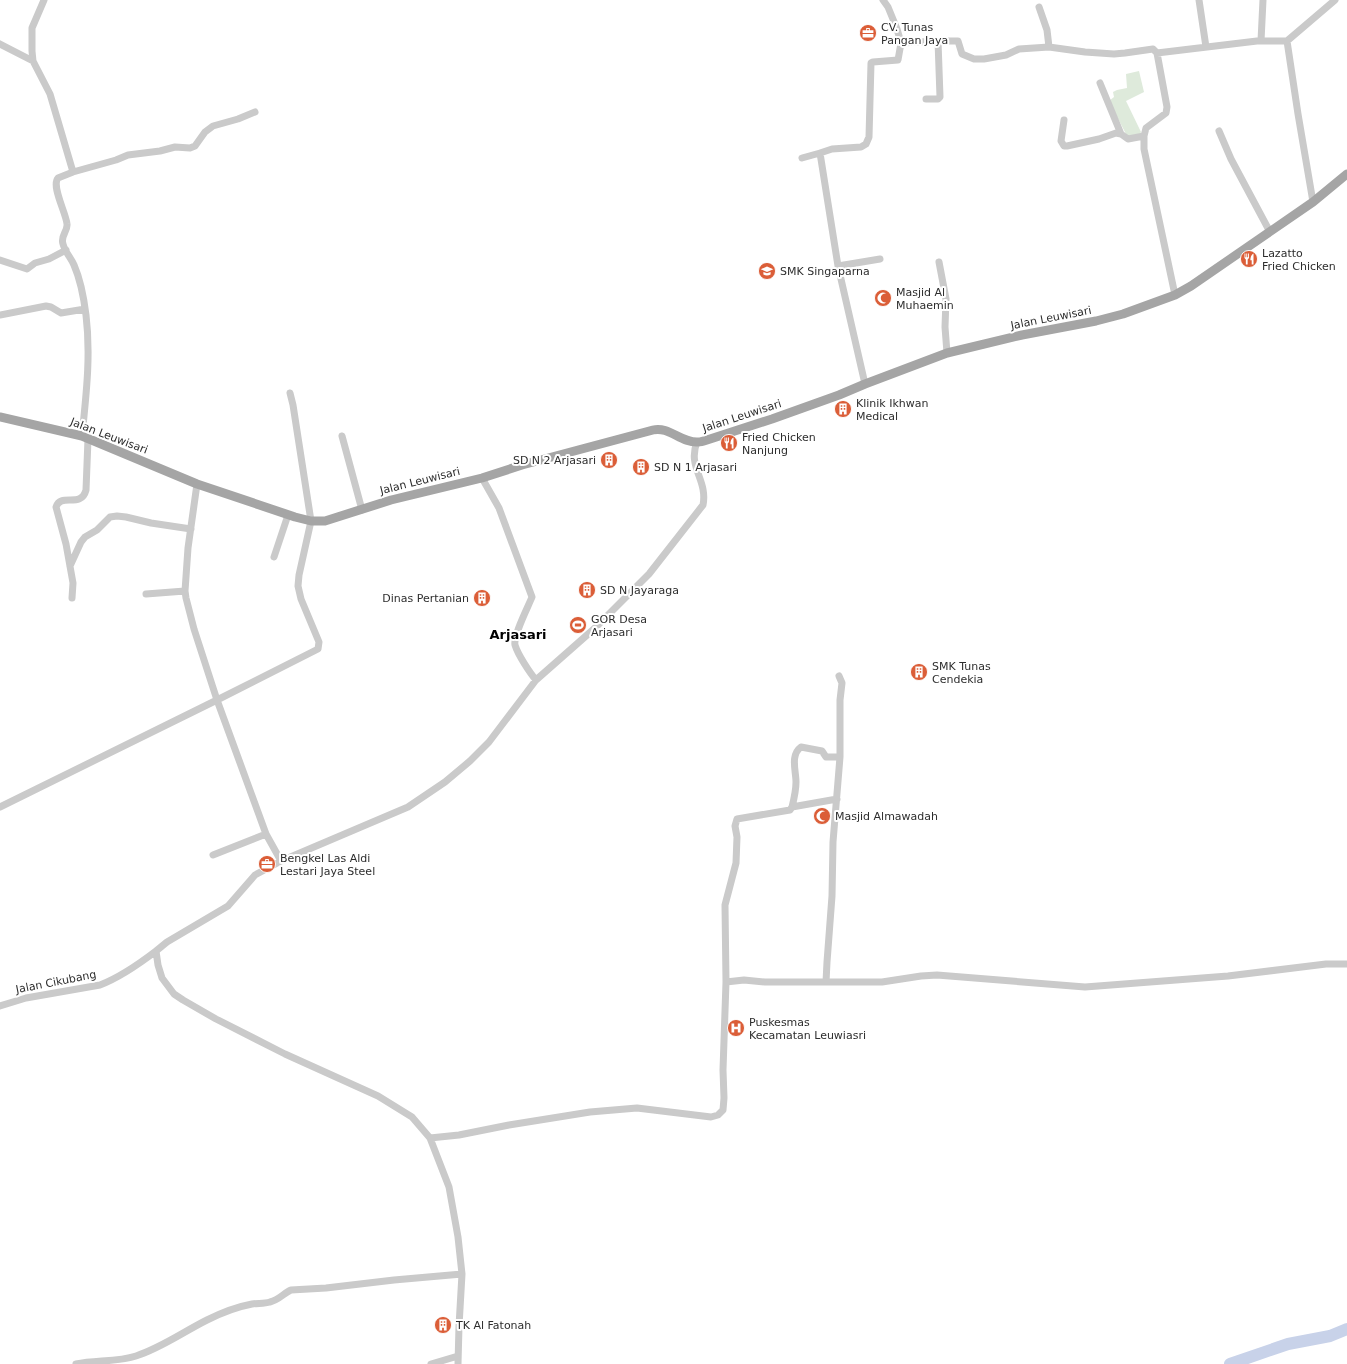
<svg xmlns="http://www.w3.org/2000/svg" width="1347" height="1364" font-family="'DejaVu Sans',sans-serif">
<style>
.green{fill:#deeadb}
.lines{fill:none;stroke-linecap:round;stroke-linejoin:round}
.river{stroke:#c8d2e9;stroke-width:12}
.minor{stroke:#cacaca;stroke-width:7}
.major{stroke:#a5a5a5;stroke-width:9}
.labels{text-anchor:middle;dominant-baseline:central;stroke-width:4;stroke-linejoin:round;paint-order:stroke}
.poi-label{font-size:11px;fill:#2d2d2d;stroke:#fff;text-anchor:start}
.street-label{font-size:11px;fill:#2d2d2d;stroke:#fff}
.quarter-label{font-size:13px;font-weight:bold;fill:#000;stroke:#fff}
</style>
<rect width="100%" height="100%" fill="#fff"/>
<path class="green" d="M1139,71L1144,92L1126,101L1141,132L1140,134L1127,136L1109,101L1114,97L1113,92L1117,90L1127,88L1126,74Z"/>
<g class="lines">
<path class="river" d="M1230,1364L1288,1344L1330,1336L1347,1329"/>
<path class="minor" d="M44,0L32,28V51L33,61L50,94L73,172L58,178C51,186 66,213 67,224C68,231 60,236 63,244C65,252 71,258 74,265C81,281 84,299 86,315C91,356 86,396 82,436
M883,0L888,7L897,29L901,43
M1199,0L1206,47
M1039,7L1047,30L1049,47
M938,41H958L962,54L974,59H984L1006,55L1019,49L1049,47L1085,52L1114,54L1125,53L1153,49L1157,53
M1261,41L1263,0
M1287,41L1298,114L1313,202
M0,44L33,61
M1100,83L1121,134
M1064,120L1061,141L1064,146H1067L1099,139L1116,133L1121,134L1128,139L1144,136
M1219,131L1231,159L1270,232
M802,158L820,153
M73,172L116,160L128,155L160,151L175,147L190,148L195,146L205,132L213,126L238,119L255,112
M0,260L27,269L35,263L49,259L66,250
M939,262L946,299L945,327L947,353
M838,266L880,259
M1175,295L1144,149V136L1146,128L1166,113L1167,107L1157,53L1257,41H1287L1335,0
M0,315L46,306L51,307L61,313L85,309
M865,384L838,266L820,153L832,149L861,147L866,144L869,137L871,63L873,62L898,60L901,43L938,41L940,97L938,99H926
M342,436L362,510
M482,478L499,508L532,597C528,607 513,636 515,645C518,655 530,673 536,680
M197,484L188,548L185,591L186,598L194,629L217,700L266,834L281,861
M274,557L288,515
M70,566L81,542L85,537L97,530L110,517L117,516L126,517L151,523L191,529
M146,594L185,591
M72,598L73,583L66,544L56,507C61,492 81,509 86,490L88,439
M840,757H826L822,751L801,747C790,755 796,771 796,782C796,791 794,799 792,807L790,810L737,819L735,826L737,837L736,863L725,905L726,982L744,980L765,982H882L921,976L937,975L1085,987L1228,976L1326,964H1347
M0,807L217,700L318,649L319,642L301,599L298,586L299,575L311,521L293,405L290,393
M792,807L837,799
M213,855L266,834
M826,982L827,962L832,896L833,842L840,757V700L842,683L839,676
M0,1006L26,998L100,985C121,977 139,964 156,951
M430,1138L459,1135L509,1125L590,1112L637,1108L711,1117L718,1115L723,1110L724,1098L723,1070L726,982
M76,1364C96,1360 117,1362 136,1356C161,1348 183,1332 207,1320C221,1313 236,1307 252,1304C258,1303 264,1304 270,1302C279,1300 284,1293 291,1290L326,1288L394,1280L462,1274
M431,1364L458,1356
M458,1364L459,1326L462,1274L458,1237L449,1187L430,1138L412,1117L378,1096L285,1054L216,1019L183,1000L174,994L162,978L158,965L156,951L167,942L228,906L255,875L281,861L408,807L445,782L470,761L489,742L536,680L595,628L649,574L703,505C708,480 687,467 697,442"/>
<path class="major" d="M0,417L82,436L197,484L295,517L311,521H325L391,500L482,478L522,465L653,430C669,426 681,443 698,442C701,442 704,441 707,440L772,419L839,395L865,384L947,353L1022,335L1096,321L1123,314L1175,295L1191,286L1313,202L1347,174"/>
</g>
<defs>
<g id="office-disc" transform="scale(0.9)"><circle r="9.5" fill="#db5e38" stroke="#fff"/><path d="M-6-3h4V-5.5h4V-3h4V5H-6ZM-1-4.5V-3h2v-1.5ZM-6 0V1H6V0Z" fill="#fff"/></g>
<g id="restaurant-disc" transform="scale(0.9)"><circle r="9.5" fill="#db5e38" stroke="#fff"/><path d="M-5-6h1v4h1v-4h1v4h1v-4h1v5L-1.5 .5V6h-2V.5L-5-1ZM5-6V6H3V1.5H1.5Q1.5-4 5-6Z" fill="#fff"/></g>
<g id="school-disc" transform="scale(0.9)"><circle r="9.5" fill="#db5e38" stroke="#fff"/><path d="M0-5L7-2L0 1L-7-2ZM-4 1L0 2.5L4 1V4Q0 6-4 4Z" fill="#fff"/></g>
<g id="mosque-disc" transform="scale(0.9)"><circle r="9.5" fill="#db5e38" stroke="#fff"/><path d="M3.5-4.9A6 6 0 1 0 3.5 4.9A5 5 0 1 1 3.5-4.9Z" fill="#fff"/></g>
<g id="building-disc" transform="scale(0.9)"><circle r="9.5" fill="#db5e38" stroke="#fff"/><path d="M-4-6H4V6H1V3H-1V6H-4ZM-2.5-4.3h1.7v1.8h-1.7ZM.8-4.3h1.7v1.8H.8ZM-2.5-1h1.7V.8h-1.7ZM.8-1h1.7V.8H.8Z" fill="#fff"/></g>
<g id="stadium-disc" transform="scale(0.9)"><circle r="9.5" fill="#db5e38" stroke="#fff"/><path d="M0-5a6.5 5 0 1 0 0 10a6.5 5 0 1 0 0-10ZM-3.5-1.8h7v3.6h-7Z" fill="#fff"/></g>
<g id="hospital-disc" transform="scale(0.9)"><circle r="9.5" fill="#db5e38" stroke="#fff"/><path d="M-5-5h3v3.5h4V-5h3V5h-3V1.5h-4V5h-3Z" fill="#fff"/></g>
</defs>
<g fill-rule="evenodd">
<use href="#office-disc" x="868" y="33"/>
<use href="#restaurant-disc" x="1249" y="259"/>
<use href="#school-disc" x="767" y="271"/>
<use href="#mosque-disc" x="883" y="298"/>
<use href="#building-disc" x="843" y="409"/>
<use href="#restaurant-disc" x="729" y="443"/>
<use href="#building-disc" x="609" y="460"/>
<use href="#building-disc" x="641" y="467"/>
<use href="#building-disc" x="587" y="590"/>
<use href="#building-disc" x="482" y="598"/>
<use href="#stadium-disc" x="578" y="625"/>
<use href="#building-disc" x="919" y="672"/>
<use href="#mosque-disc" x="822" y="816"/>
<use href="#office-disc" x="267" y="864"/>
<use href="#hospital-disc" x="736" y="1028"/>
<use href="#building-disc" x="443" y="1325"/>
</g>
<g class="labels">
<g class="poi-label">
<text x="881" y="27">CV. Tunas<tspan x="881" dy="13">Pangan Jaya</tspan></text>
<text x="1262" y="253">Lazatto<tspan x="1262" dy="13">Fried Chicken</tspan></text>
<text x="780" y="271">SMK Singaparna</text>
<text x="896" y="292">Masjid Al<tspan x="896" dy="13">Muhaemin</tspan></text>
<text x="856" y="403">Klinik Ikhwan<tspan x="856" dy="13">Medical</tspan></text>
<text x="742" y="437">Fried Chicken<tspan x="742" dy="13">Nanjung</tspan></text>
<text x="596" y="460" text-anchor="end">SD N 2 Arjasari</text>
<text x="654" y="467">SD N 1 Arjasari</text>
<text x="600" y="590">SD N Jayaraga</text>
<text x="469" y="598" text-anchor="end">Dinas Pertanian</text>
<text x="591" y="619">GOR Desa<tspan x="591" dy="13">Arjasari</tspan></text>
<text x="932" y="666">SMK Tunas<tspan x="932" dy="13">Cendekia</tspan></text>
<text x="835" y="816">Masjid Almawadah</text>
<text x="280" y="858">Bengkel Las Aldi<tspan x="280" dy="13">Lestari Jaya Steel</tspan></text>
<text x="749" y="1022">Puskesmas<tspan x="749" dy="13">Kecamatan Leuwiasri</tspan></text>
<text x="456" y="1325">TK Al Fatonah</text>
</g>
<g class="street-label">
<text transform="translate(1051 318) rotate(-11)">Jalan Leuwisari</text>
<text transform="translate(742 416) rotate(-18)">Jalan Leuwisari</text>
<text transform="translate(109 436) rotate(21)">Jalan Leuwisari</text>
<text transform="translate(420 481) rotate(-14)">Jalan Leuwisari</text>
<text transform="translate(56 982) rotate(-11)">Jalan Cikubang</text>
</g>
<g class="quarter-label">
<text x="518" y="634">Arjasari</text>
</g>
</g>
</svg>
